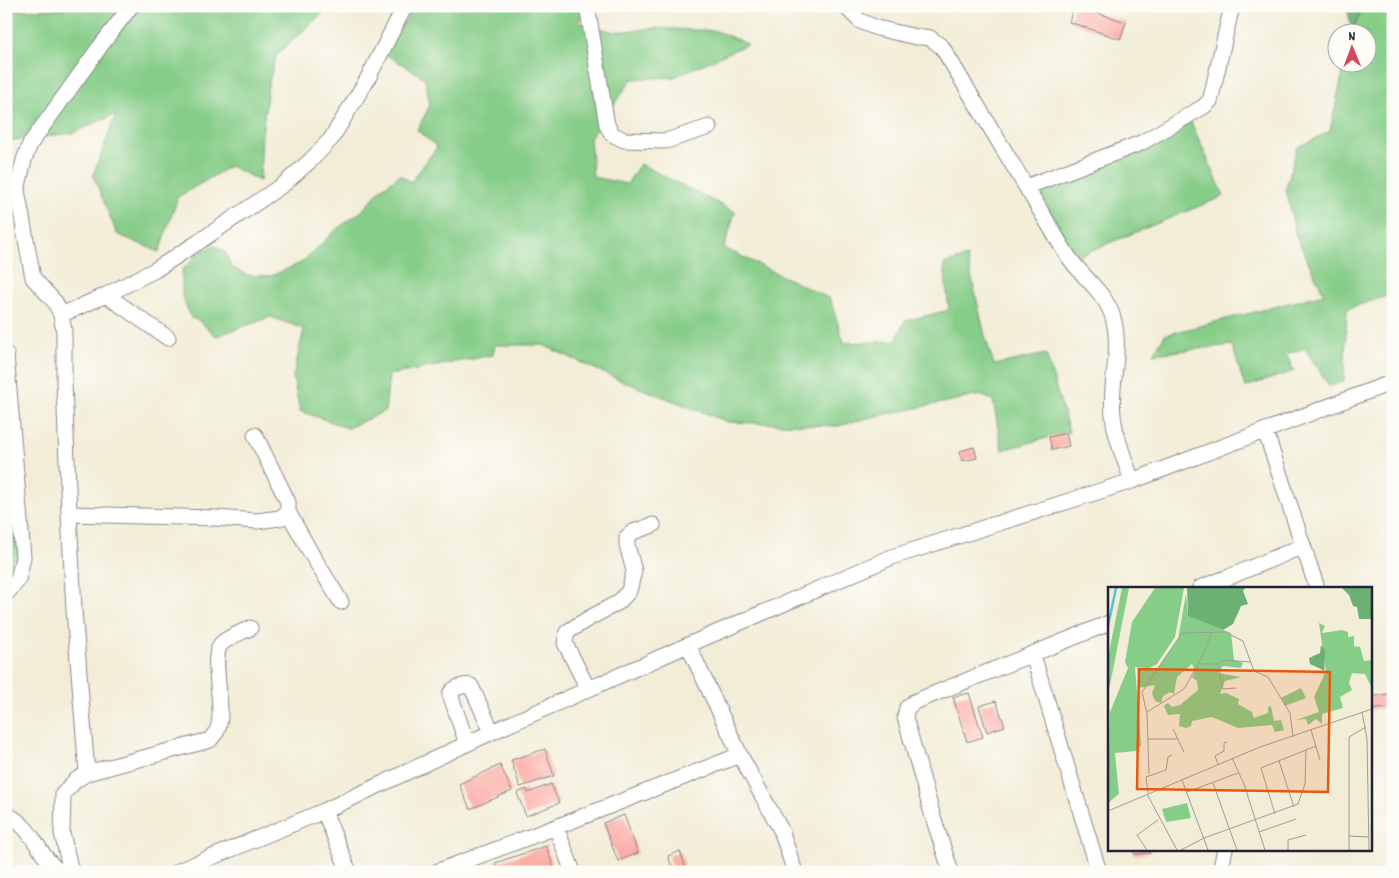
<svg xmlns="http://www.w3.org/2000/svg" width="1399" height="878" font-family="Dekko,sans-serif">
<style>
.green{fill:#86cd88;stroke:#547862}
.forest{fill:#6cb074;stroke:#476958}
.building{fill:#fcaba5}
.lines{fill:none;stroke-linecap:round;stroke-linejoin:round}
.minor-casing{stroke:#8a8889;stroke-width:17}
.minor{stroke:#fff;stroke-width:15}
.inset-river{fill:none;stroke:#57c2d2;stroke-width:2.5}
.inset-road{fill:none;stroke:#9f9c99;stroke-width:1}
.view{fill:#e8590c;fill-opacity:0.15;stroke:#e8590c;stroke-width:2.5}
.inset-edge{fill:none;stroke:#22223b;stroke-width:2.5}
</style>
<rect width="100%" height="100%" fill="#fdfcf7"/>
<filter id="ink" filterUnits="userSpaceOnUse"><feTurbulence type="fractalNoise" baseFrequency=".02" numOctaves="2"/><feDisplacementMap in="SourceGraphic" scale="10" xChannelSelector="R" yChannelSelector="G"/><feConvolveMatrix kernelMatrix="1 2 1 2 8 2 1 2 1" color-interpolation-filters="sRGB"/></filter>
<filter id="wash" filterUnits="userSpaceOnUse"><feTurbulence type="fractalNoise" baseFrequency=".0096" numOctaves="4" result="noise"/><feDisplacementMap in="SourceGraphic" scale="20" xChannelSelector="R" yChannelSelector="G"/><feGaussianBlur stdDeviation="1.12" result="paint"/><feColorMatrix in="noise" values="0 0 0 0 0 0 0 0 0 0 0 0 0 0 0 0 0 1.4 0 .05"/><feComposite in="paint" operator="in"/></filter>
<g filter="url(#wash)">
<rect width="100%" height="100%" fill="#f2edd7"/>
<path class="green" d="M119,6H330L276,56L268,85L262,134L260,181L230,166L178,197L159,252L117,234L93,175L116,114L73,133L6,141V11Z
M408,6H587L578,22L614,32L655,28L716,31L748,44L674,77L632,79L590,138L593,177L627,184L640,164L735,212L724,248L830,299L844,343L895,341L905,321L949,310L944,264L967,257L985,336L994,365L1046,354L1069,432L1002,450L993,400L980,395L868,418L838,426L728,422L617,379L543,345H495L493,355L389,375L385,411L348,428L300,411L293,377L304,329L271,317L216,336L198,320L191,318L182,296V270L199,253L214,245L225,251L231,267L247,275L271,276L301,263L337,229L362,211L381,189L400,175L411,182L437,147L417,130L430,105L425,78L385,54L411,11Z
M1363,6H1393V294L1347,309L1344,381L1329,386L1305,348L1286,354L1294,371L1245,387L1232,345L1153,354L1165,335L1324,294L1296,236L1286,188L1297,148L1330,131L1345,63L1366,62V32H1352Z
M1191,122L1224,196L1075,257L1041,194Z
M6,407L21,559L6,588Z"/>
<path class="forest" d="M1347,6H1363L1352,32Z"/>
<g id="blocks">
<path class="building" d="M1074,6L1126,22L1120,39L1069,22Z
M1066,433L1069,446L1052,450L1049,437Z
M974,447L977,458L962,461L960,451Z
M969,693L983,737L967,742L953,697Z
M1393,693V707L1370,710V697Z
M996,701L1005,726L987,732L979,706Z
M545,749L554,776L520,787L511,760Z
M500,765L512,791L470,809L459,784Z
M551,784L559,803L526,816L517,793L527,789L528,793Z
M624,815L638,853L618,861L603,823Z
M546,846L555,872H498L495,863Z
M1134,849H1150V853L1134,854Z
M680,851L687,872H674L668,856Z"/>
</g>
</g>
<g filter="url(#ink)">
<use href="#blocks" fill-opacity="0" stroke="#8a8889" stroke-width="1"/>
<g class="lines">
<g class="minor-casing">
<path id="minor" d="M587,6L607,125L612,134L624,140L666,141L709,127
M845,6L860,21L877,28L916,37H923L930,38L942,47L1061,245C1065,252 1069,258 1074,264C1086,279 1104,294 1111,312C1124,345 1109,381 1113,415C1115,437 1125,460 1132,481
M1026,187L1141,143L1203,107L1210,101L1212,93L1232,6
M106,295L168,338
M61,315L106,295L155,270L197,243L284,184L311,160L331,139L367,80L405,6
M6,354L23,557L18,580L6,594
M1265,430L1317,588
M255,435L288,502V512L312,555L341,602
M69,514L215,518L257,521L280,518L288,512
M1200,588L1229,577L1303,546
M688,645L740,755L781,830L795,872
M1033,655L1099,872
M588,689L565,643L567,632L586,620L619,602L629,591L634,571L627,545V537L633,532L653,525
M467,744L450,694C453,688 464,684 471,686L492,732
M87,773L74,610L69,514L64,382V331L61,315L55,302L33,278L17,190L24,160L30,144L99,48L131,6
M324,811L349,872
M6,814C35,828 36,854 60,872
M556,827L573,872
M71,872L62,833L63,794L75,781L87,773L210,740C212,737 215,734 217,731C227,710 208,656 222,643C230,636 241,633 250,628
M176,872L324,811L492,732L688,645L892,557L1132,481L1393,382
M436,872L556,827L740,755
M951,872L933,817L905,717L907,708L914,702L1109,623
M1220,872L1225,849"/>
</g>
<use href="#minor" class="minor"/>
</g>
</g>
<g transform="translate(1108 587)">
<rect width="264" height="264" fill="#f2edd7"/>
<path d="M14,1H21L0,108V70ZM47,1H76L67,50L49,77L41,81L27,80L33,158L28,164L7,166L11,207L0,216L2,125L20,81L17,75L24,35ZM78,7L80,29L123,46L126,73L135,76L133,81L115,79L110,86L133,90L117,94L112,107L118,106L131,112L130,117L144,125L146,131L160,126V120L163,119L166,134L173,133L176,143L167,145L164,138L130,141L104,130L84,134L83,139L78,141L71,139L72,127L60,128L56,119L60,116L64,120L72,118L90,103L89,94L84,90L87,84L84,77L69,90L66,107L62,105L55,109L53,116L47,114L44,106L47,98L30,101V83H48L70,52ZM211,36L217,39L214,46L234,43L240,45V50L246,49V59L252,60L256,74L264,73V101L257,87L244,86L241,96L244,103L232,110L235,121L214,127V137L208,132L200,138L198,132L188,133L211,125L206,110L218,84ZM193,101L198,111L177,119L173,111ZM79,216L83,231L58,235L54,222Z" fill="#86cd88"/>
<path d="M79,1H137L135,4L140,17L133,19L125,37L115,43L80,29ZM234,1H264V32H251L249,20L245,19L241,8ZM213,58L217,63L216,90L215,83L202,77L201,71L212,66Z" fill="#6cb074"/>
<path class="inset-river" d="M0,39L8,1"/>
<path class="inset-road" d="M91,77H110L115,73L143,75M110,77L115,102L128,101M39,125L76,102L93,72L104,45M254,125L259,152L261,263M65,142L76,165M203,143L212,173M40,152H69M124,171L136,197L157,263M171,174L186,220M110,177L107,169L116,164V156L119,155M41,187L39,127L34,105L74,46L117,45L135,54L146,84L160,90L182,126L185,150M74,193L100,263M105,196L129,263M79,205L130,186M40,206L38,190L58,183L60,170L64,168M39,207L69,263M0,224L152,160L264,122M167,227L153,181L208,159M151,245L188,232M240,249L261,250M39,263L29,248L50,233M73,263L96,251L190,217L197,197L198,163M180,263V253L198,248M241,263V150L258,140"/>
<path class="view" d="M31,82L222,85L220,205L29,202Z"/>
<rect width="264" height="264" class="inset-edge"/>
</g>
<rect width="1399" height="878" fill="none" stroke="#fdfcf7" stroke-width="25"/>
<g transform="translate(1352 48) rotate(359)"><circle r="24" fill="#fdfcf7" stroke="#a5a5ac"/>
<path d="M0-4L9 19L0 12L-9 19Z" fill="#d1495b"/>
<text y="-8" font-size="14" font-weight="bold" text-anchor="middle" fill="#22223b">N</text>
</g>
</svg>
